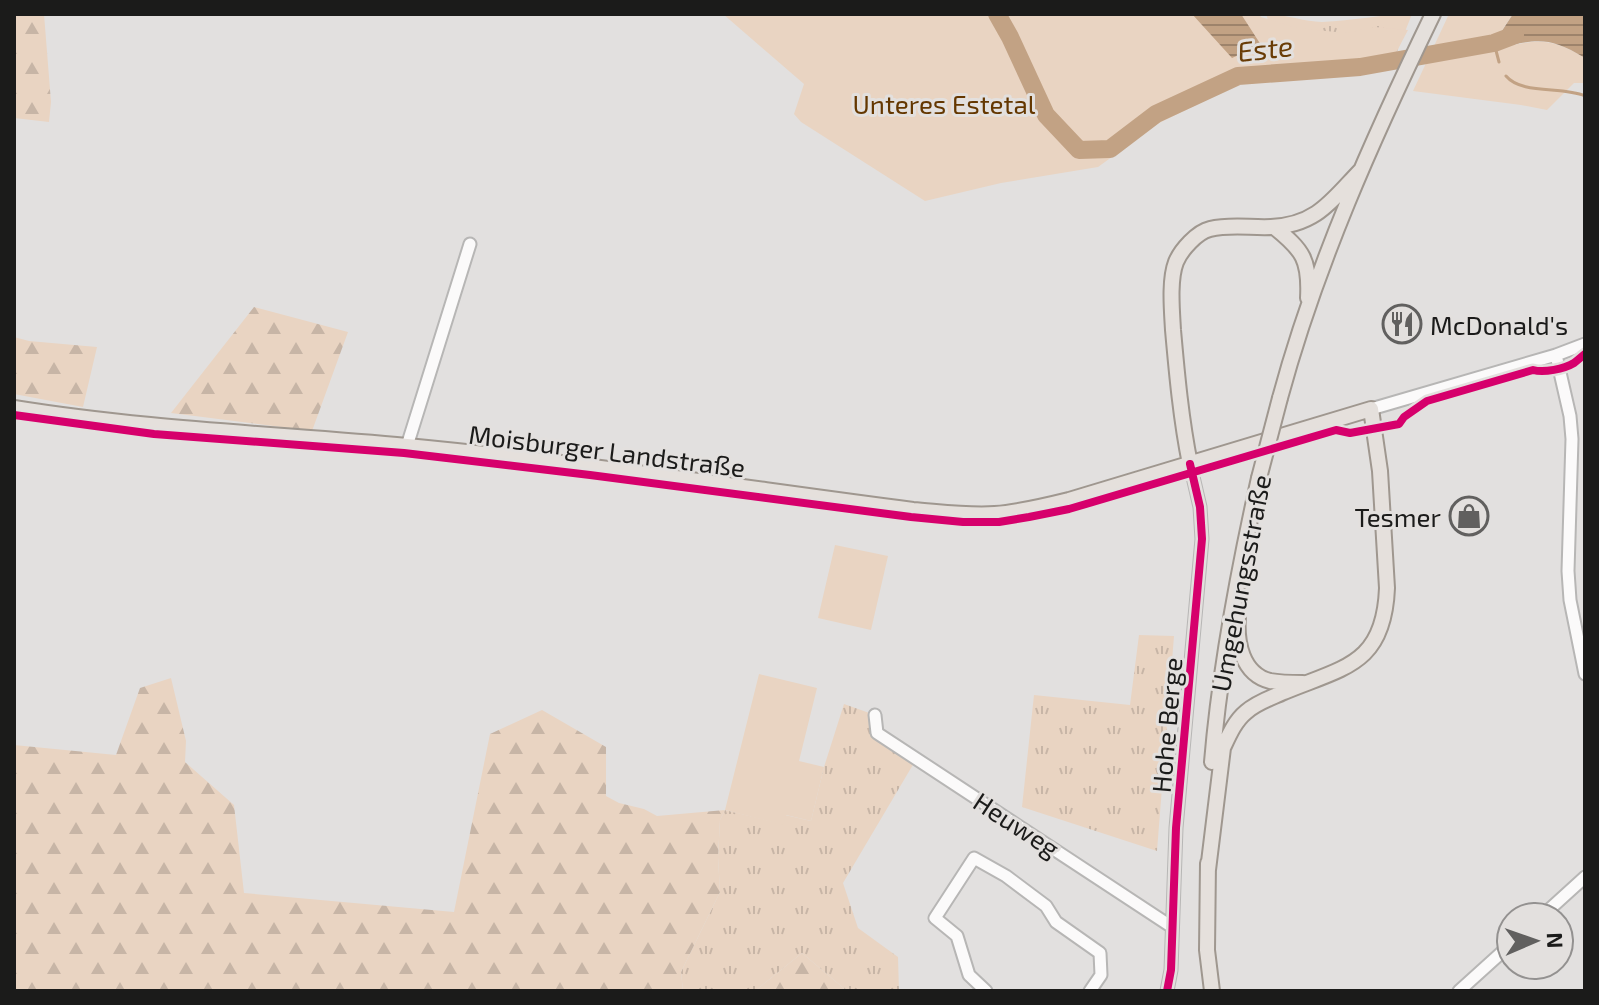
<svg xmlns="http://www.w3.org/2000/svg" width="1599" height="1005" font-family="'Exo 2',sans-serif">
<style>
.grass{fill:url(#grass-tufts)}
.forest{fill:url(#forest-firs)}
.green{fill:#e9d4c2}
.water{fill:url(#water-rules)}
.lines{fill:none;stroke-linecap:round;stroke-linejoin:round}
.stream{stroke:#c2a284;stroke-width:3}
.river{stroke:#c2a284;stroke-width:18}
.minor-casing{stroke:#b7b6b5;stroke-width:15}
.major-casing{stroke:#9f978f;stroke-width:18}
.minor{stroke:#fbfafa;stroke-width:11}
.major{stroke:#e5e0dc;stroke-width:14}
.major-bridge-casing{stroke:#9f978f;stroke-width:18;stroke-linecap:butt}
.major-bridge{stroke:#e5e0dc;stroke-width:14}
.cycleway-casing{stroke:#e3e0de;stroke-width:13}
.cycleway{stroke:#d6006c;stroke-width:8}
.labels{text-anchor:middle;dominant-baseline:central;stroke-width:6;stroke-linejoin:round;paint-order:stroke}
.park-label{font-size:26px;fill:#643700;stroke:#e3e0de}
.poi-label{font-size:26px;fill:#1b1b1a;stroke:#e3e0de;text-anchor:start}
.street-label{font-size:26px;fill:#1b1b1a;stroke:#e3e0de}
.water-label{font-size:28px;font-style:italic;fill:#693c06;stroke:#e3e0de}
</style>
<defs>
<pattern id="grass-tufts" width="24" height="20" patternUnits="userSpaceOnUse" patternTransform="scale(2)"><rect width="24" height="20" fill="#e9d4c2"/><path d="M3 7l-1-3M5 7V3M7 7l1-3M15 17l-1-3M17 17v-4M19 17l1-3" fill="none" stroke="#c7b5a6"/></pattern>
<pattern id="forest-firs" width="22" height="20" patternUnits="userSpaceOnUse" patternTransform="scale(2)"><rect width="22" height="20" fill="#e9d4c2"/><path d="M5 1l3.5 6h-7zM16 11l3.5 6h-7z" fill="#c7b5a6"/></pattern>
<pattern id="water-rules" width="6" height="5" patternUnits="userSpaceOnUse" patternTransform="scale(2)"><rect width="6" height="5" fill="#c2a284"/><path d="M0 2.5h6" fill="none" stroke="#9d836b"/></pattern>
</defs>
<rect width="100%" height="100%" fill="#e2e0df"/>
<path class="grass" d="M1266,14C1285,14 1304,22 1322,22C1352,21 1382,14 1412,14L1395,57L1283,64Z
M1139,635L1174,636L1157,851L1022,807L1034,695L1130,705Z
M844,704L875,715L877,733L914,763L843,883L858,928L898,957L899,991H847L802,953L755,991H683L681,972L720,892L718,857L720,820L725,810L782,824L785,815L811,821L824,767Z"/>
<path class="forest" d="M14,14H44L51,102L49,122L14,118Z
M254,307L348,332L312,431L171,413Z
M14,337L29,341L97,347L83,407L14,394Z
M171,678L186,741L185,762L234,805L244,893L454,912L490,734L542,710L606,747V796L619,803L644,809L657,816L725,810L720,820L718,857L720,892L681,972L683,991H14V745L116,755L140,688Z
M802,953L847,991H755Z"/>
<path class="green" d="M723,14H1259L1261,17L1297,28L1346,33L1375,27L1408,30L1388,68L1361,74L1241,83L1159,123L1098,167L1001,183L925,201L801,122L794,114L804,84Z
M1449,14H1513L1494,42L1495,48C1537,41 1547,35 1585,58V83H1574L1547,110L1521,105L1413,91Z
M835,545L888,556L871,630L818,618Z
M759,674L817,688L799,761L824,767L811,821L786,815L783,825L725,810Z"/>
<path class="water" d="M1192,14H1241L1261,45L1232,58Z
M1513,14H1585V58C1547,35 1537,40 1495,48L1494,43Z"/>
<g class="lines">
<path class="stream" d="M1494,43L1499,62
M1506,76C1522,95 1562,86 1585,96"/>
<path class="river" d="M997,14L1010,37L1046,115L1079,150L1110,149L1156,114L1238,76L1360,67L1494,43L1515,35"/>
<g class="minor-casing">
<path id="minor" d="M1556,355L1570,416L1572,439L1568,571L1570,600L1585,674
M1371,409L1556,355L1585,344
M407,446L470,244
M875,715L877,733L1172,927
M1541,917L1585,877
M986,991L969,975L957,936L935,918L974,858L1006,876L1046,906L1056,922L1100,953L1101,975L1090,991
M1167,991L1171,970L1176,828L1202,539L1200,507L1190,464
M1459,991L1511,944"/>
</g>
<g class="major-casing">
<path id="major" d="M1274,227C1303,250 1310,260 1308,298
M1280,398C1316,265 1373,138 1433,14
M14,408C144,429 276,434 407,446C576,462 744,488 913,510C940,512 968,516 995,514C1020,512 1045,506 1069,500L1371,409L1380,471L1387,588C1384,665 1344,667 1284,692C1271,698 1257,702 1246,712C1235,721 1229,735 1223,748L1208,870
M1190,464C1181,419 1177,375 1173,330C1172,311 1169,280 1176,262C1181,250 1197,232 1210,229C1230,224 1251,228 1271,227C1317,225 1332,200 1361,170
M1238,617C1236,642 1242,674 1270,681C1281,683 1292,683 1303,683
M1212,762C1220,666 1238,572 1259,478
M1208,863L1207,950L1212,991"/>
</g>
<use href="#minor" class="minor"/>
<use href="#major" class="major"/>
<g class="major-bridge-casing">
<path id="major-bridge" d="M1259,478L1280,398"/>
</g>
<use href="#major-bridge" class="major-bridge"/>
<g class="cycleway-casing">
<path id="cycleway" d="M14,415L154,434L404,453L590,475L911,517L963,522H999L1029,517L1069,509L1336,430L1350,433L1399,424L1404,417L1427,401L1533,370C1544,373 1564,369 1574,363C1578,360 1581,357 1585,354
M1167,991L1171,970L1176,828L1202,539L1200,507L1190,464"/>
</g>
<use href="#cycleway" class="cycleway"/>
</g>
<defs>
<g id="restaurant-ring" transform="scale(2)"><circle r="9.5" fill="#e3e0de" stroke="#61605f" stroke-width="1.5"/><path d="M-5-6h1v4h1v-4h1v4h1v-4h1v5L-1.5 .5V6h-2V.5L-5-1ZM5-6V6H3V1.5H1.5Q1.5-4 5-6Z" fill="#61605f"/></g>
<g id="shop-ring" transform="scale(2)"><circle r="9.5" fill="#e3e0de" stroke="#61605f" stroke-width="1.5"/><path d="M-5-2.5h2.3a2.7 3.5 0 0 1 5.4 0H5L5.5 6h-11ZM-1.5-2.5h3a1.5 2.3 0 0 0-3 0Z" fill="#61605f"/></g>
</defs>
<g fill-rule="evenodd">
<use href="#restaurant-ring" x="1402" y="324"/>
<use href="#shop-ring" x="1469" y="516"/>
</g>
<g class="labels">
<g class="park-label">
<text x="944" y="103">Unteres Estetal</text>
</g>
<g class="poi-label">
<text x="1430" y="324">McDonald's</text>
<text x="1441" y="516" text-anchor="end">Tesmer</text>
</g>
<g class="street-label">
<text transform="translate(607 450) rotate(7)">Moisburger Landstraße</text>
<text transform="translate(1240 583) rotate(-79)">Umgehungsstraße</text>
<text transform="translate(1166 725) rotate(-85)">Hohe Berge</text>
<text transform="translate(1017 824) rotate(33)">Heuweg</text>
</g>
<g class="water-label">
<text transform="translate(1265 48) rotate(-7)">Este</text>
</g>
</g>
<rect width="1599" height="1005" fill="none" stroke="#1b1b1a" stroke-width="32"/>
<g transform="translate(1535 941) rotate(88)"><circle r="38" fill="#e3e0de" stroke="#939190" stroke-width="2"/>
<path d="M0-6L14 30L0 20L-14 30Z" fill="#61605f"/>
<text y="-12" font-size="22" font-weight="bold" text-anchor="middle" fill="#1b1b1a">N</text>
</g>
</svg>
